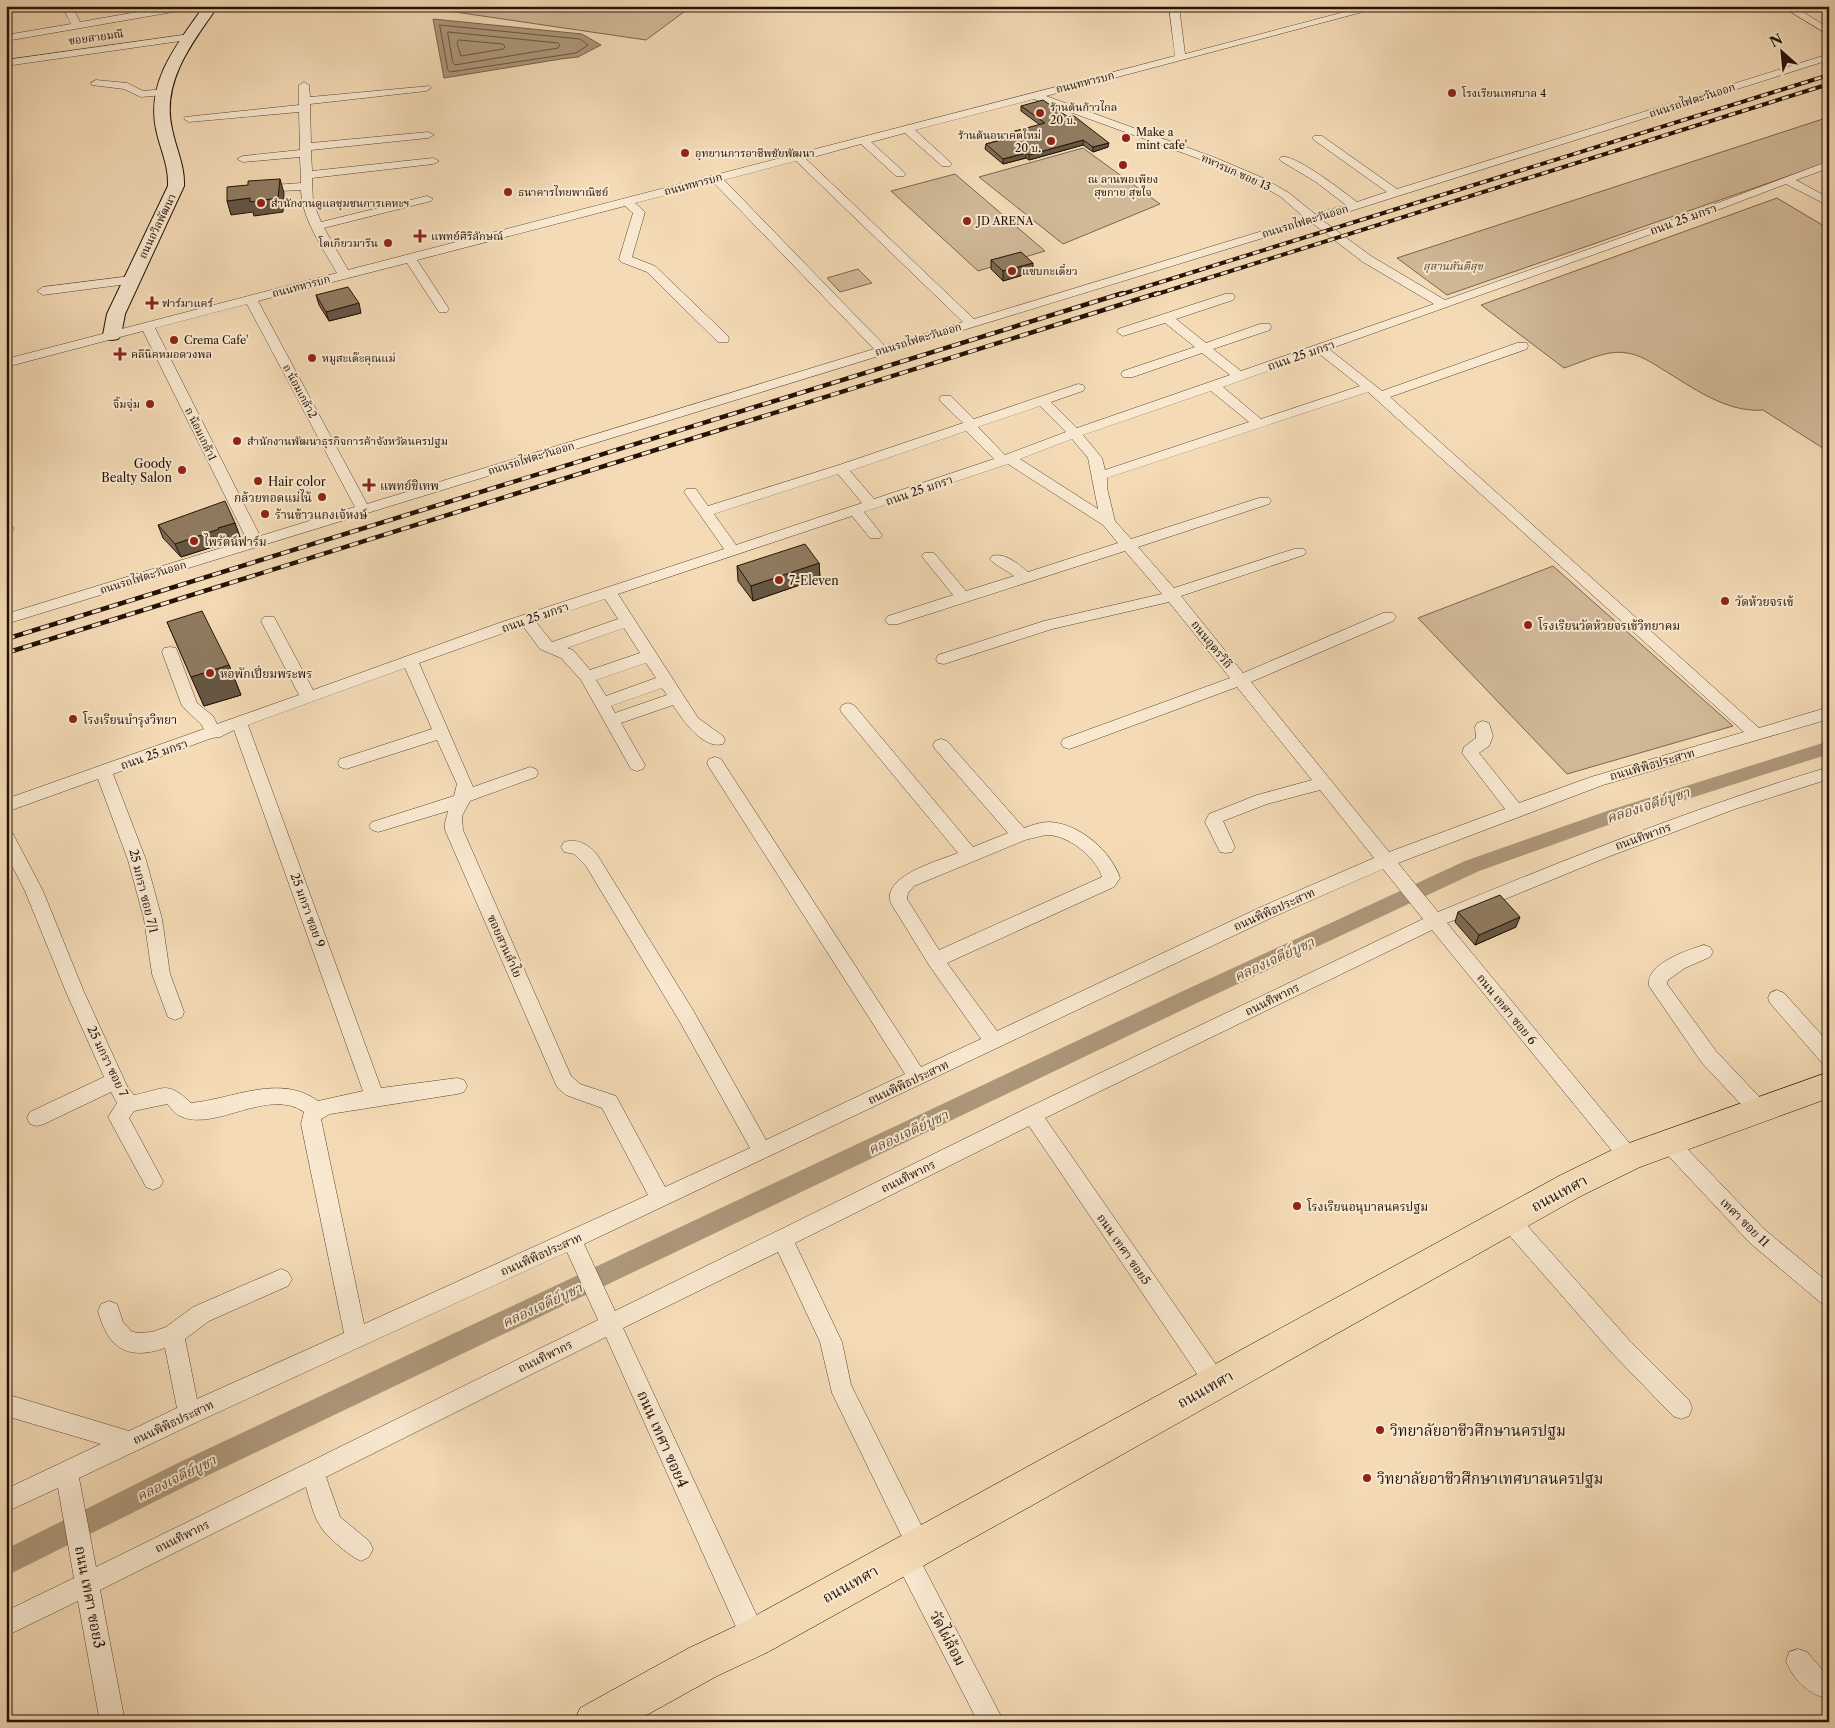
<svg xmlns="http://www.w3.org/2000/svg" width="1835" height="1728" font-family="'Libre Caslon Text','Noto Serif Thai',serif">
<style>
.green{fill:#d1b998;stroke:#7a664e}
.water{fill:#ad977a;stroke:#76624b}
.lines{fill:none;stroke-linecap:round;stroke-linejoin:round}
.shore{stroke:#685440;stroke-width:1}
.canal{fill:#ad977a;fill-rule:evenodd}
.street-casing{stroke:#584431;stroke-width:1}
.secondary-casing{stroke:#241205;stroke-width:2}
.primary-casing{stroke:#241205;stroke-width:1}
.street{fill:#f8e8d0;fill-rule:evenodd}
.secondary{fill:#f8e8d0;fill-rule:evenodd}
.primary{fill:#f4dbb6;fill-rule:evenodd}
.rail-far1-casing{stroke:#241205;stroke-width:4}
.rail-casing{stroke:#241205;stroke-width:4.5}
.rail-far1{stroke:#f8e8d0;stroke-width:2.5;stroke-dasharray:7;stroke-linecap:butt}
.rail{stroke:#f8e8d0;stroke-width:3;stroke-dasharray:9;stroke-linecap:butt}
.wall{fill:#7c6a53;stroke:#241205}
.shaded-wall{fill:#655644;stroke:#241205}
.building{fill:#907b61;stroke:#241205}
.poi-dot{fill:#8f2418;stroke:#f8e8d0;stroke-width:2}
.labels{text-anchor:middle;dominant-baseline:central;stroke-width:4;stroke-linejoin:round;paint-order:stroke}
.far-street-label{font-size:11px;fill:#241205;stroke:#f8e8d0}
.far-poi-label{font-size:11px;fill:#241205;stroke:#f8e8d0;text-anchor:start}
.far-park-label{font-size:11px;font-style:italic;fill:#614c38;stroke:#f8e8d0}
.street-label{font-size:12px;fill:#241205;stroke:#f8e8d0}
.poi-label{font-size:12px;fill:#241205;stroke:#f8e8d0;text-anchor:start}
.water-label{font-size:14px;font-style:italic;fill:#624e3a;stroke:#f8e8d0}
.near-street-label{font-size:15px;fill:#241205;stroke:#f8e8d0}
.near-poi-label{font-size:15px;fill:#241205;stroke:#f8e8d0;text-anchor:start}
</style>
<rect width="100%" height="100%" fill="#f4dbb6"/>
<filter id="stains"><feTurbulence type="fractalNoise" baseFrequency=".004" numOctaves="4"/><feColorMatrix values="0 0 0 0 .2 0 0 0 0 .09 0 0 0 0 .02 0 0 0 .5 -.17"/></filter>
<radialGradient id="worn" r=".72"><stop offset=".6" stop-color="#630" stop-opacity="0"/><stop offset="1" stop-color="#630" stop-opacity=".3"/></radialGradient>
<path class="green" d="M414,6H692L646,40Z
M1829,117V162L1447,295L1397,258Z
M1083,148L1160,204L1063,244L979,177Z
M955,174L1045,251L978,271L891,191Z
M1777,198L1829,229V452L1763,410C1726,413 1692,387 1662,369C1651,362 1640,355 1627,353C1607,349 1583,362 1564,368L1481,305Z
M858,269L872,283L840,292L827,278Z
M1553,566L1733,726L1567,774L1418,618Z"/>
<path class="water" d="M433,19L582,34L601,45L578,57L561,59L444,78Z"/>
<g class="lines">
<path class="shore" d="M440,25L580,39L588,45L576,53L450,72L448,70Z
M448,32L558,43L560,45L558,48L455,65L453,63Z
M459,40L503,44L505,47L503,49L461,56L457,43Z"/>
<path class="canal" d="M1829,741V754L1622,820L1479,871L1197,1003L198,1480L6,1576V1549L180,1462L1183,991L1465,861L1610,810Z"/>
<g class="street-casing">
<path id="street" d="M62,6H72L80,22L171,6H195L190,9L6,41V35L71,24Z
M1169,6H1179L1185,54L1367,6H1385L1046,96L1216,158L1263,178L1289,193L1315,214L1346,205L1316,182L1281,161L1279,159L1281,157C1294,153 1344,192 1357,202L1387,192L1314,140L1312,138L1314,136H1322L1397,189L1829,54V60L1322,220L1371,256L1445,300L1691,213L1829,161V168L1796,180L1829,198V206L1786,184L1699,217L1329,349L1382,391L1517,343H1527L1528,346L1527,349L1390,397L1759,728L1829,707V719L1603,785L1398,863L1438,912C1567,859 1695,807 1829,767V779L1735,809L1605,858L1447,923L1636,1151L1639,1157L1636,1163L1629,1166L1622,1163L1432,930L1045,1118L1224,1376L1227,1383L1224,1390L1216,1394L1208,1390L1029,1126L795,1243L842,1342L851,1385L932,1547L928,1555L919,1558L1004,1722H978L896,1562L892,1554L896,1546L905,1543L832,1393L820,1342L778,1252L623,1328L763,1629L766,1638L763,1647L754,1650L745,1647L606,1337L326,1477L340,1517L369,1541L373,1549L369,1557L361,1561C352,1557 345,1551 338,1545C315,1526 314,1514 306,1487L100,1590L125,1722H100L78,1601L6,1636V1611L74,1578L58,1488L6,1512V1489L101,1444L6,1416V1394L129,1431L177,1408L165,1348C127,1361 108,1348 98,1311L101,1304L109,1301L117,1304L123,1322L131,1331L137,1333L152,1332L166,1327L193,1307L281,1269L288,1272L292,1279L288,1286L209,1321L185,1339L197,1399L344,1333L301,1124L304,1112C269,1087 216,1131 182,1117C175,1114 172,1109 167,1104L134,1111L129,1118L163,1181L160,1187L153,1190L146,1187L108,1117L117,1103L111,1092L44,1124L37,1126L30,1124L27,1118L30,1112L104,1077L66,992L25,891L6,854V831L12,832L43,891L84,992L128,1088L134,1095C163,1090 166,1079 191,1103C233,1099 280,1073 318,1101L363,1091L234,730L220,737L212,738L113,774L146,860L162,919L170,974L184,1012L182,1017L175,1020L168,1017L166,1012L152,974L144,919L128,860L98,779L6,812V799L204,729L201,724L182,706L162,652L164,648L170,647L176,648L197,703L213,716L217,724L299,695L261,621L264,617H274L313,690L499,623L724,549L684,492L686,489H696L708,506L836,466L963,423L941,402L939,399L941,396H951L974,419L1078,384L1083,385L1085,388L1083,391L1051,402L1077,428L1230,375L1202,353L1133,377H1123L1121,374L1123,371L1195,347L1165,323L1123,336L1117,332L1118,329L1225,294H1233L1235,297L1233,300L1176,319L1206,343L1260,324H1270L1271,327L1270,330L1213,349L1241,371L1434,304L1363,262L1312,223L6,624V614L247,540L143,331L6,367V359L337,273C323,248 302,220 301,190L259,192L253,189L259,186L301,183L300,157L243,162L237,159L243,156L300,150L299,112L189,122L184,119L185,117L299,105V85L304,82L309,85L310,97L430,86L431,88L426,91L310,104L311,143L428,132L434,135L428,138L311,150L312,171L433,158L439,161L433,164L312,178L313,202L321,222L427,196L433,199L431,201L324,228L348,270L1175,56ZM1034,99L1208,162L1255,182L1281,197L1305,218L974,319L806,159L861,144L896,176H904L906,174L904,172L871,142L905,133L942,166H950L952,164L950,162L915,130ZM796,161L963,322L885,346L724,180ZM714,183L874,349L367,504L258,301L407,263L439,312H447L449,309L417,260L625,206L633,213L619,259L621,262L647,272L718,342H728L729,339L728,336L655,266L632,257L645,212L635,203ZM247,304L355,507L260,536L155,328ZM1318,353L1360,386L1261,419L1223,387ZM1211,391L1249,422L1105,470L1102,458L1083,435ZM1368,392L1744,732L1591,777L1519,803L1479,753L1489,746L1493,736L1489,723L1483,721L1477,723L1475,727L1476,738L1464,747L1462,753L1505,809L1389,852L1251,682L1393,621L1396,617L1393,613H1383L1243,673L1181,596L1304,555L1306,552L1304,549H1294L1174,588L1138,547L1269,504L1271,501L1269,498H1259L1131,539L1115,521L1107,488V478ZM1040,406L1066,432L1005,455L978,427ZM966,431L994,459L874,499L850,471ZM1072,439L1088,458L1098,509L1020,459ZM1008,464L1103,525L1118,543L1028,572C1018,564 1005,552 992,556L990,559C993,564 1008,571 1014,576L966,591L934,553H924L922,556L924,559L953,595L888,616L885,620L888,624H898L1125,551L1162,594L1044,621L938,655L936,659L938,663L944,664L1052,629L1169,602L1230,678L1063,739L1061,743L1063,747L1069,749L1075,747L1237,687L1312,780L1257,795L1209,814L1205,822L1220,852L1226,853L1232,852L1235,847L1223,821L1267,804L1320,790L1374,858L1261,907L997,1031L947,963L1114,887L1120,878C1111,851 1080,824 1050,822C1041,822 1032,825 1024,828L947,741L941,739L935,741L933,745L935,749L1008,833L973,847L854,705L848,703L842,705L840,709L842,713L958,853C941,860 877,877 892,905L929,965L981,1039L921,1067L721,759L715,757L709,759L707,763L709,767L905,1074L766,1140L694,1012L598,856C589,845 579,838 564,842L561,847L564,852L574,854L586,866L680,1022L750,1148L665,1187L616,1096L580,1084L571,1076L463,830L462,816L470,801L536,777L538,773L536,769L530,767L473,787L419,663L523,626L540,649L561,658L581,680L631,769L637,771L643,769L645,765L621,723L673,705C682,719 703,750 723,744L725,740L723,736L698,718L618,594L852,516L870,538H880L882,535L864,512ZM838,474L862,503L736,545L714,514ZM605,599L618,619L552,642L536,622ZM624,628L640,653L590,670L573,650L567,648ZM646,663L656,678L606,696L596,680ZM405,668L432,729L340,759L338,763L340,767L346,769L437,740L457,784L454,796L372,822L369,826L372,830L378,832L448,811L445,823V830L557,1087L566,1095L602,1108L648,1195L364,1324L321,1119L330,1114L457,1094L464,1092L467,1086L464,1080L457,1078L381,1088L248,725ZM662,688L667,695L615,713L611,706ZM1046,835C1067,834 1096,857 1102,877L939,950L907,899L908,893L914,886L1025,840ZM1383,869L1423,919L1025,1109L615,1311L584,1244L1273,917ZM567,1252L598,1320L96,1567L79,1478L197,1422Z
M1781,6H1793L1829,28V35Z
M1812,6H1825L1829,9V16Z
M190,34L194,35V39L6,66V60Z
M96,80L127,83L143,91L164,89L169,92L164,95L141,97L124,89L92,85L91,83Z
M131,276L135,277L137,280L135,283L43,295L37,291L43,287Z
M6,525L12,526L14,529L11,533L6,534Z
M1704,945L1710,947L1713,952L1710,957L1685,968L1668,980L1667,984L1716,1051L1765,1103L1768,1109L1765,1115L1758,1117L1751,1115L1702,1063L1649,986C1645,964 1687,950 1704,945Z
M1777,990L1784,993L1829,1043V1065L1822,1063L1770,1003L1768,998L1770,993Z
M1668,1133L1675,1136L1764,1229L1829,1283V1306L1821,1303L1750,1243L1661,1148L1658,1142L1661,1136Z
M1509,1211L1516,1213L1629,1340L1689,1400L1692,1408L1689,1416L1681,1419L1673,1416L1613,1354L1502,1227L1499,1220L1502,1213Z
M1798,1649L1807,1652L1825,1673L1829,1674V1698C1809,1696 1793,1679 1786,1661L1789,1652Z"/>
</g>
<g class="secondary-casing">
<path id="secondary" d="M204,6H218C192,43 161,82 172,129C176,149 185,166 184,186L125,314L121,335L118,339L112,340L106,339L103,335L107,314L168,186C169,165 160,149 156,129C146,81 178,43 204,6Z"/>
</g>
<g class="primary-casing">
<path id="primary" d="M1829,1072V1098L1640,1167L1581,1196L1031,1506L768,1652L717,1676L634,1722H574L580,1708L689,1648L740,1624L1559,1176L1618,1147Z"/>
</g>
<use href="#street" class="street"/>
<use href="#secondary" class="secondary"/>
<use href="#primary" class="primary"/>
<g class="rail-far1-casing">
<path id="rail-far1" d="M1119,295L1829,75
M1154,295L1829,84"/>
</g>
<g class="rail-casing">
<path id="rail" d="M6,639L1123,293
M6,653L1158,293"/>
</g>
<use href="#rail-far1" class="rail-far1"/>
<use href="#rail" class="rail"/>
</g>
<path class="wall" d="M1021,106L1108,147L1093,152L1083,145L1029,160L1026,158L1003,164L985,149L986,144L1004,139V134L1040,125L1021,111Z
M991,260L1033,272L1003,281L991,269Z
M316,295L361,313L329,321L319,305Z
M235,523L240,537L224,542L225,543L181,557L163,538L158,525Z
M819,563L820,578L753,601L738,581L737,566Z
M167,622L229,665L241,695L204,706Z
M1458,912L1516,927L1475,945L1455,922Z"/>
<path class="shaded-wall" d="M1083,140V145L1029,160V155Z
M1109,143L1108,147L1093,152V147Z
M1026,153V158L1003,164V159Z
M280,179L284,193L283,212L254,216L253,212L231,215L227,201L250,198Z
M1033,263V272L1003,281V271Z
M359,303L361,313L329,321L326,312Z
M235,523L240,537L224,542L225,543L181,557L175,544L218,528Z
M819,563L820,578L753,601L751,586Z
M229,665L241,695L204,706L191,677Z
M1520,917L1516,927L1475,945L1479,935Z"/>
<path class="building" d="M1043,100L1068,117L1074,116L1109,143L1093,147L1083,140L1029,155L1026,153L1003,159L986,144L1009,138L1004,134L1045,123L1021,106Z
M280,179L278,198L250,202V198L227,201V187L248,185V181Z
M1021,252L1033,263L1003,271L991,260Z
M348,287L359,303L326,312L316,295Z
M225,501L235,523L218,528L219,529L175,544L158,525Z
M805,544L819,563L751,586L737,566Z
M202,611L229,665L191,677L167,622Z
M1500,895L1520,917L1479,935L1458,912Z"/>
<g class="poi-dot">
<circle cx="1452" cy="93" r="5"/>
<circle cx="1040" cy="113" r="5"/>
<circle cx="1126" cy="138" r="5"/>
<circle cx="1051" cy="141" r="5"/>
<circle cx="685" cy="153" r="5"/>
<circle cx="1123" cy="165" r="5"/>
<circle cx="508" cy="192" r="5"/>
<circle cx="261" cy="203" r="5"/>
<circle cx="967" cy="221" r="5"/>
<path d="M417.5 228.5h5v5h5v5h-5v5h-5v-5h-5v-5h5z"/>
<circle cx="388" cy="243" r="5"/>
<circle cx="1012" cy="271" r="5"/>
<path d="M149.5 295.5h5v5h5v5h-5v5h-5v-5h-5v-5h5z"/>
<circle cx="174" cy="340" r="5"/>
<path d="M117.5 346.5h5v5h5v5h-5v5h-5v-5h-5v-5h5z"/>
<circle cx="312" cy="358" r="5"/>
<circle cx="150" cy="404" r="5"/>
<circle cx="237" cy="441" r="5"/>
<circle cx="182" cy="470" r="5"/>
<circle cx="258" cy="481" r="5"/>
<path d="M366.5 477.5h5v5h5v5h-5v5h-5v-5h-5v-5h5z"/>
<circle cx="322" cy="497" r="5"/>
<circle cx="265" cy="514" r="5"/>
<circle cx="194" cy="541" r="5"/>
<circle cx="779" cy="580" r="5"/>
<circle cx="1725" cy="601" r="5"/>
<circle cx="1528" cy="625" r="5"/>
<circle cx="210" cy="673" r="5"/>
<circle cx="73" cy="719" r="5"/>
<circle cx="1297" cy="1206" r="5"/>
<circle cx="1380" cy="1430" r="5"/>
<circle cx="1367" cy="1478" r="5"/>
</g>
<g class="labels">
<g class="far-street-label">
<text transform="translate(96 37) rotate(-8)">ซอยสายมณี</text>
<text transform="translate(1085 82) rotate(-14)">ถนนทหารบก</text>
<text transform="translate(1692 100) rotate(-18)">ถนนรถไฟตะวันออก</text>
<text transform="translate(1236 172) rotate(24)">ทหารบก ซอย 13</text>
<text transform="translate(693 184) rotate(-15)">ถนนทหารบก</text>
<text transform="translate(1305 221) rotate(-17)">ถนนรถไฟตะวันออก</text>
<text transform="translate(157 226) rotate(-64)">ถนนถวิลพัฒนา</text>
<text transform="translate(301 286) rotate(-15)">ถนนทหารบก</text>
<text transform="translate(918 339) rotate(-17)">ถนนรถไฟตะวันออก</text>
<text transform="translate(300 391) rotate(62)">ถ น้อมเกล้า2</text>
<text transform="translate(201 434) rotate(64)">ถ น้อมเกล้า1</text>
<text transform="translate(531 458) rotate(-17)">ถนนรถไฟตะวันออก</text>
<text transform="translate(143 577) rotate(-17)">ถนนรถไฟตะวันออก</text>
</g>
<g class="far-poi-label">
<text x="1462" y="93">โรงเรียนเทศบาล 4</text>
<text x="1050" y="107">ร้านต้นก้าวไกล<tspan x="1050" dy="13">20 บ.</tspan></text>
<text x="1136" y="132">Make a<tspan x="1136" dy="13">mint cafe'</tspan></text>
<text x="1041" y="135" text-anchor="end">ร้านต้นอนาคตใหม่<tspan x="1041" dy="13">20 บ.</tspan></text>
<text x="695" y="153">อุทยานการอาชีพชัยพัฒนา</text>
<text x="1123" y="179" text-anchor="middle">ณ ลานพอเพียง<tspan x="1123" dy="13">สุขกาย สุขใจ</tspan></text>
<text x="518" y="192">ธนาคารไทยพาณิชย์</text>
<text x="271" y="203">สำนักงานดูแลชุมชนการเคหะฯ</text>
<text x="977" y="221">JD ARENA</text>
<text x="431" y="236">แพทย์ศิริลักษณ์</text>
<text x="378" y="243" text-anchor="end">โตเกียวมารีน</text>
<text x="1022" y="271">แซบกะเตี๋ยว</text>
<text x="162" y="303">ฟาร์มาแคร์</text>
<text x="184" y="340">Crema Cafe'</text>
<text x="131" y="354">คลีนิคหมอดวงพล</text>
<text x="322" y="358">หมูสะเต๊ะคุณแม่</text>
<text x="140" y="404" text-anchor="end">จิ้มจุ่ม</text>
<text x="247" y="441">สำนักงานพัฒนาธุรกิจการค้าจังหวัดนครปฐม</text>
</g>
<g class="far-park-label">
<text x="1453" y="266">สุสานสันติสุข</text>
</g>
<g class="street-label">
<text transform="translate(1683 219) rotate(-20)">ถนน 25 มกรา</text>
<text transform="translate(1301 355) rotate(-19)">ถนน 25 มกรา</text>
<text transform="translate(919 490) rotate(-19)">ถนน 25 มกรา</text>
<text transform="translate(535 617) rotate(-19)">ถนน 25 มกรา</text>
<text transform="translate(1212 644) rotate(51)">ถนนอุดรวิถี</text>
<text transform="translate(154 754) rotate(-19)">ถนน 25 มกรา</text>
<text transform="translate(1652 764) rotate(-16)">ถนนพิพิธประสาท</text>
<text transform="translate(1643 836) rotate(-20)">ถนนทิพากร</text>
<text transform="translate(144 891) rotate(76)">25 มกรา ซอย 7/1</text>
<text transform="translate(1274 909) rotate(-24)">ถนนพิพิธประสาท</text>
<text transform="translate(308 910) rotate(70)">25 มกรา ซอย 9</text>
<text transform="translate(505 946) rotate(66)">ซอยสวนลำไย</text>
<text transform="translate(1272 999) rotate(-26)">ถนนทิพากร</text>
<text transform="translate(1507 1009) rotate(51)">ถนน เทศา ซอย 6</text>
<text transform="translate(108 1061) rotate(64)">25 มกรา ซอย 7</text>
<text transform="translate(908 1082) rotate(-25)">ถนนพิพิธประสาท</text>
<text transform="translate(908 1176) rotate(-26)">ถนนทิพากร</text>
<text transform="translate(1745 1222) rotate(45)">เทศา ซอย 11</text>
<text transform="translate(1124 1249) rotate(55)">ถนน เทศา ซอย5</text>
<text transform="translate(541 1254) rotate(-24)">ถนนพิพิธประสาท</text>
<text transform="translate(545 1356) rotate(-26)">ถนนทิพากร</text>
<text transform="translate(173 1422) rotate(-25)">ถนนพิพิธประสาท</text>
<text transform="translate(182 1536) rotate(-26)">ถนนทิพากร</text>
</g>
<g class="poi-label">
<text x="172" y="463" text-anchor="end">Goody<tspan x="172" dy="14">Bealty Salon</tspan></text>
<text x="268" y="481">Hair color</text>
<text x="380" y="485">แพทย์ชิเทพ</text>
<text x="312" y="497" text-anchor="end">กล้วยทอดแม่ไน้</text>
<text x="275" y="514">ร้านข้าวแกงเจ้หงษ์</text>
<text x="204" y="541">ไพรัตน์ฟาร์ม</text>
<text x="789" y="580">7-Eleven</text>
<text x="1735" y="601">วัดห้วยจรเข้</text>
<text x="1538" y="625">โรงเรียนวัดห้วยจรเข้วิทยาคม</text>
<text x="220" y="673">หอพักเปี่ยมพระพร</text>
<text x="83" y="719">โรงเรียนบำรุงวิทยา</text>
<text x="1307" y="1206">โรงเรียนอนุบาลนครปฐม</text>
</g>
<g class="water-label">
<text transform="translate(1648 805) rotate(-18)">คลองเจดีย์บูชา</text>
<text transform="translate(1274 959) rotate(-25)">คลองเจดีย์บูชา</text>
<text transform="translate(908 1132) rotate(-25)">คลองเจดีย์บูชา</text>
<text transform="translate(542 1305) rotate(-25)">คลองเจดีย์บูชา</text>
<text transform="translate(176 1478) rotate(-26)">คลองเจดีย์บูชา</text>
</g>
<g class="near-street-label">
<text transform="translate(1559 1193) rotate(-28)">ถนนเทศา</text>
<text transform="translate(1205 1389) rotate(-29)">ถนนเทศา</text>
<text transform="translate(663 1439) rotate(66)">ถนน เทศา ซอย4</text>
<text transform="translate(850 1584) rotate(-29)">ถนนเทศา</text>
<text transform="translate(90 1597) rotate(79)">ถนน เทศา ซอย3</text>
<text transform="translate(948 1638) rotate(62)">วัดไผ่ล้อม</text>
</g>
<g class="near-poi-label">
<text x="1390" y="1430">วิทยาลัยอาชีวศึกษานครปฐม</text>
<text x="1377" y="1478">วิทยาลัยอาชีวศึกษาเทศบาลนครปฐม</text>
</g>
</g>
<rect width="1835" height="1728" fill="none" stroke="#f4dbb6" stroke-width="25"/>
<rect x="8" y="8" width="1820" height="1713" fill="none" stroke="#241205" stroke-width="2.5"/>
<rect x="12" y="12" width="1810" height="1703" fill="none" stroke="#241205"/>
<g transform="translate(1782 52) rotate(333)" stroke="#f8e8d0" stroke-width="4" paint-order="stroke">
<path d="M0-4L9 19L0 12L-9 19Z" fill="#241205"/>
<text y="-8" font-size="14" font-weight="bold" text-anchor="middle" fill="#241205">N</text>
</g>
<rect width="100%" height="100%" filter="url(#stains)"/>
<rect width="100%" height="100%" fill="url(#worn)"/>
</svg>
